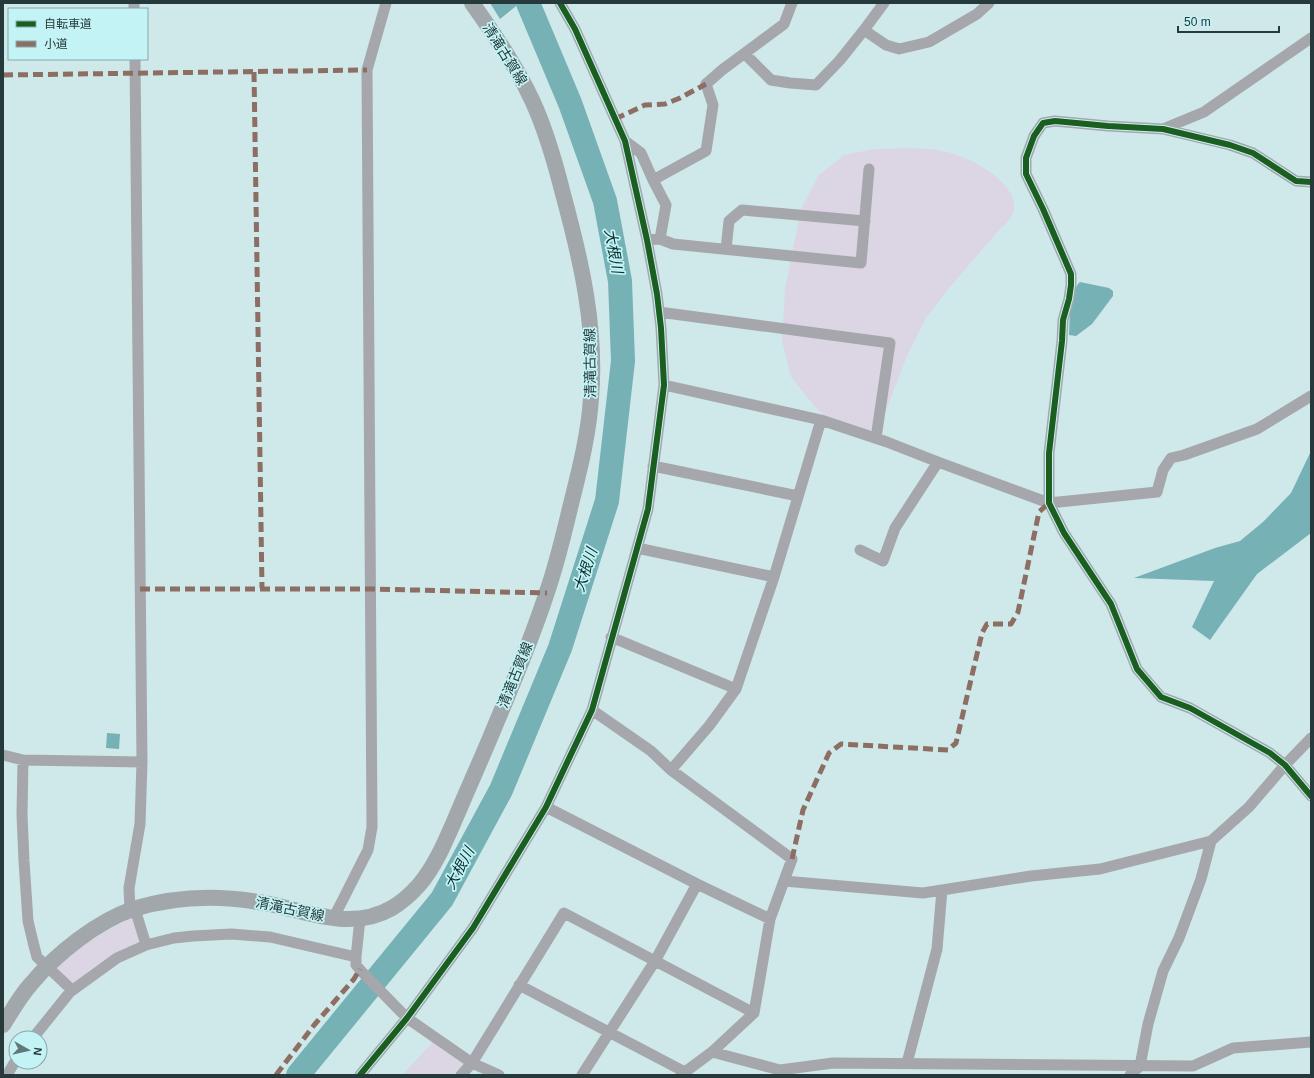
<svg xmlns="http://www.w3.org/2000/svg" width="1314" height="1078" font-family="Helvetica,'Noto Sans JP',sans-serif">
<style>
.green{fill:#dcd5e4}
.water{fill:#76b1b5}
.lines{fill:none;stroke-linecap:round;stroke-linejoin:round}
.river{stroke:#76b1b5;stroke-width:24}
.street{stroke:#a6a7ac;stroke-width:11}
.secondary{stroke:#a2a7ab;stroke-width:16}
.quiet{stroke:#8d6e63;stroke-width:5;stroke-dasharray:10 5;stroke-linecap:butt}
.cycleway-casing{stroke:#c4f3f5;stroke-width:8}
.cycleway{stroke:#1b5e20;stroke-width:6}
.labels{text-anchor:middle;dominant-baseline:central;stroke-width:3.5;stroke-linejoin:round;paint-order:stroke}
.street-label{font-size:14px;fill:#273a3b;stroke:#c4f3f5}
.water-label{font-size:15px;font-style:italic;fill:#0a3032;stroke:#c4f3f5}
</style>
<rect width="100%" height="100%" fill="#cfe8ea"/>
<path class="green" d="M874,149C898,149 924,146 947,152C977,159 1043,197 1000,229L949,288L926,318L906,358L885,413L879,424L868,431L835,425L816,408L791,377L782,341L785,289L801,209L819,175L844,155Z
M132,918L139,942L117,952L90,970L74,983L69,982L55,969L79,948L106,931Z
M433,1042L463,1063L453,1075H402Z"/>
<path class="water" d="M490,3H520L500,19Z
M1080,282L1109,288L1113,291V296L1092,324L1076,336L1069,335C1070,321 1069,292 1080,282Z
M1311,451V533L1257,574L1210,640L1192,627L1214,581L1134,578L1215,548L1240,541L1263,522L1291,493Z
M107,733L120,734L119,749L106,748Z"/>
<g class="lines">
<path class="river" d="M298,1075L442,899L501,790L560,648L607,501L623,361L620,281L605,201L570,103L528,3"/>
<path class="street" d="M134,3V9
M864,30L884,3
M745,54L771,80L790,83L816,85L840,60L864,30L886,45L899,49L929,42L977,14L989,3
M1163,129L1204,112L1311,38
M625,141L641,153L653,180
M1311,182L1296,181L1253,153L1230,145L1163,129L1108,126L1055,121L1043,123L1034,136L1026,158V174L1043,209L1071,274V285L1069,299L1063,320L1062,341L1049,453V503L1064,533L1111,604L1137,669L1161,697L1190,708L1270,753L1285,765L1311,796
M660,239L673,244L861,263L869,169
M647,240L660,239L666,205L653,180L706,151L713,105L706,84L722,70L784,24L792,3
M726,249L729,221L742,210L865,221
M659,312L890,343L876,438
M664,385L821,420L887,442L938,462L1049,503L1157,492L1163,470L1171,458L1184,455L1257,429L1311,396
M653,466L798,496
M637,548L774,577
M860,550L883,561L895,528L938,462
M611,637L736,689
M592,710L651,751L671,770L792,859L770,919L754,1013L712,1052L681,1075
M3,755L23,760L142,762
M23,760L22,815L24,861L28,921L34,946L37,957L72,990
M671,770L709,726L736,689L774,577L821,420
M546,807L697,884L770,919
M784,881L923,893L1031,876L1100,869L1211,841L1249,807L1285,765L1311,738
M135,909L146,945
M130,910L129,888L140,824L142,762L135,59
M333,919L368,850L372,827L367,70L386,3
M360,919L356,957V965L363,973L407,1018L472,1063L499,1075
M519,985L685,1072
M33,1038L70,992L117,958L146,945L174,938L193,936L232,934L270,937L356,957
M712,1052L780,1070L833,1063L1193,1066L1233,1048L1311,1042
M907,1063L937,949L942,890
M7,1075L16,1060
M360,1075L407,1018L473,928L546,807L592,710L648,509L664,385L661,328L657,294L647,240L625,141L575,29L560,3
M461,1075L472,1063L564,913L754,1013
M582,1075L655,961L697,884
M1130,1075L1140,1066L1148,1024L1163,971L1179,938L1201,879L1211,841"/>
<path class="secondary" d="M3,1025C12,1011 20,996 31,984C56,954 96,922 133,909C179,895 228,895 274,905C313,914 354,930 392,908C402,902 411,894 419,885C437,864 448,835 459,810C469,786 480,762 490,738C510,690 531,642 547,592C558,561 565,528 573,496C581,464 589,431 591,398C597,329 581,260 563,194C555,162 546,130 532,100C516,66 494,34 472,3"/>
<path class="quiet" d="M254,72L262,588
M3,75L367,70
M615,119L645,105L665,104L680,98L706,84
M140,589H371L547,593
M792,859L803,810L829,753L841,744L948,750L956,743L982,633L987,624H1011L1018,612L1039,512L1049,503
M276,1075L315,1024L354,979L360,969"/>
<g class="cycleway-casing">
<path id="cycleway" d="M1311,182L1296,181L1253,153L1230,145L1163,129L1108,126L1055,121L1043,123L1034,136L1026,158V174L1043,209L1071,274V285L1069,299L1063,320L1062,341L1049,453V503L1064,533L1111,604L1137,669L1161,697L1190,708L1270,753L1285,765L1311,796
M360,1075L407,1018L473,928L546,807L592,710L648,509L664,385L661,328L657,294L647,240L625,141L575,29L560,3"/>
</g>
<use href="#cycleway" class="cycleway"/>
</g>
<g class="labels">
<g class="street-label">
<text transform="translate(505 54) rotate(58)">清滝古賀線</text>
<text transform="translate(590 363) rotate(-91)">清滝古賀線</text>
<text transform="translate(515 675) rotate(-68)">清滝古賀線</text>
<text transform="translate(290 909) rotate(12)">清滝古賀線</text>
</g>
<g class="water-label">
<text transform="translate(614 251) rotate(80)">大根川</text>
<text transform="translate(585 570) rotate(-72)">大根川</text>
<text transform="translate(459 868) rotate(-62)">大根川</text>
</g>
</g>
<rect width="1314" height="1078" fill="none" stroke="#273a3b" stroke-width="8"/>
<rect x="8" y="8" width="140" height="52" fill="#c4f3f5" stroke="#85a9ab"/>
<rect x="16" y="21" width="20" height="6" fill="#1b5e20" stroke="#85a9ab"/>
<text x="44" y="28" font-size="12" fill="#273a3b">自転車道</text>
<rect x="16" y="41" width="20" height="6" fill="#8d6e63" stroke="#85a9ab"/>
<text x="44" y="48" font-size="12" fill="#273a3b">小道</text>
<g transform="translate(28 1050) rotate(98)"><circle r="19" fill="#c4f3f5" stroke="#85a9ab"/>
<path d="M0-3L7 15L0 10L-7 15Z" fill="#627778"/>
<text y="-6" font-size="11" font-weight="bold" text-anchor="middle" fill="#273a3b">N</text>
</g>
<path d="M1178 26v6h101v-6" fill="none" stroke="#273a3b" stroke-width="2"/>
<text x="1184" y="26" font-size="12" fill="#273a3b" stroke="#c4f3f5" stroke-width="3" paint-order="stroke">50 m</text>
</svg>
